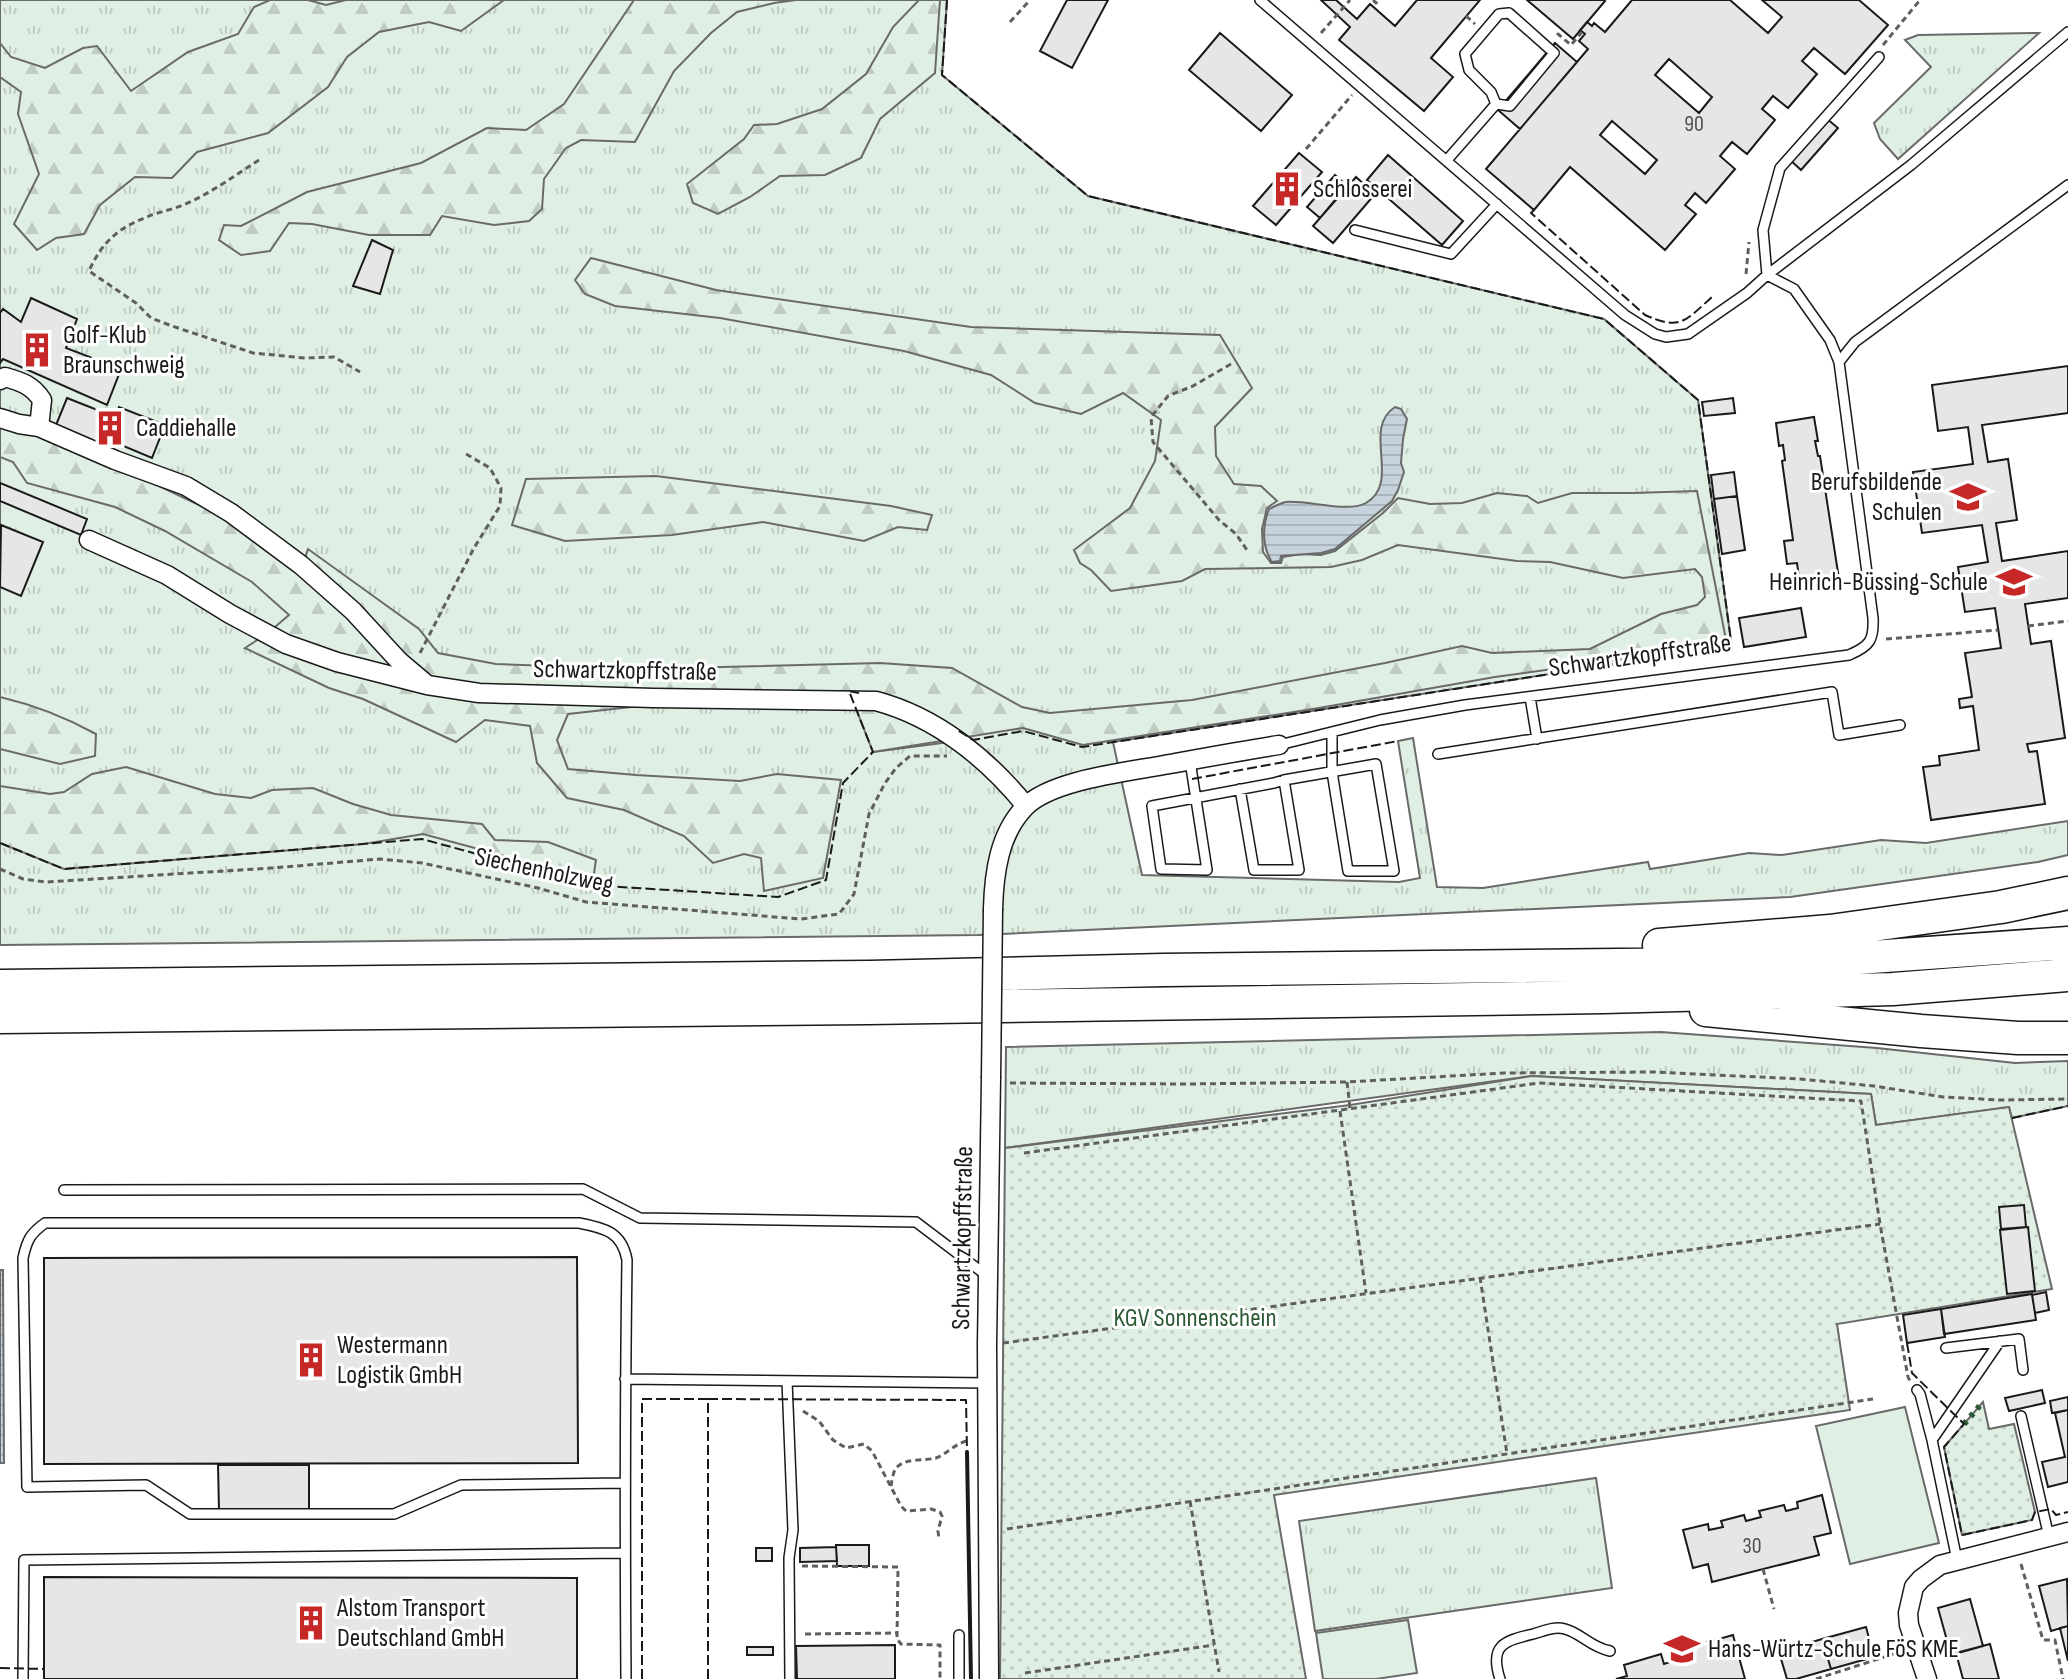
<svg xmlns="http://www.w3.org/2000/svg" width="2068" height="1679" font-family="'Sofia Sans Condensed',sans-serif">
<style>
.grass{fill:url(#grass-tufts);stroke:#6a6a6a;stroke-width:2;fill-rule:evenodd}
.forest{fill:url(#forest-firs);stroke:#6a6a6a;stroke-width:2}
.park{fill:#e0efe3;stroke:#6a6a6a;stroke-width:2}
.garden{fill:url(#garden-dots);stroke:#6a6a6a;stroke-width:2}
.water{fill:url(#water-rules);stroke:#6a6a6a;stroke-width:2}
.building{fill:#e6e6e6;stroke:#1a1a1a;stroke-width:2;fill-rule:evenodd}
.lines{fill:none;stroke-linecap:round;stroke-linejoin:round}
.service-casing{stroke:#1a1a1a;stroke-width:12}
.minor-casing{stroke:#1a1a1a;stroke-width:21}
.motorway-casing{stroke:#1a1a1a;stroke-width:35}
.path{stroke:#5f5f5f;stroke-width:3;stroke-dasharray:6 4;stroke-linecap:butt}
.service{stroke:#fff;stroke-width:9}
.minor{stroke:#fff;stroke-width:18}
.motorway{stroke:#fff;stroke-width:32}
.minor-bridge-casing{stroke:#1a1a1a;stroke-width:21;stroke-linecap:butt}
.minor-bridge{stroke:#fff;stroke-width:18}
.hedge{stroke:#2b5a34;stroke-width:6;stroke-dasharray:4 6;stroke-linecap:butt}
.fence{stroke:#1a1a1a;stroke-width:2;stroke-dasharray:10 4;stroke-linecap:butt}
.wall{stroke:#1a1a1a;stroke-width:4}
.labels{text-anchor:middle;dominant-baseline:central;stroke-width:6;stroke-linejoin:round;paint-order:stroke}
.number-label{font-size:22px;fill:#4d4d4d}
.poi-label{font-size:26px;fill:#1a1a1a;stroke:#fff;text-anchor:start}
.street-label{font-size:26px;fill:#1a1a1a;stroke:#fff}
.park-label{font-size:26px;fill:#2b5a34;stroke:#fff}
</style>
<defs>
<pattern id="grass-tufts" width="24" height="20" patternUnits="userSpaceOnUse" patternTransform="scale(2)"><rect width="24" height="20" fill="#e0efe3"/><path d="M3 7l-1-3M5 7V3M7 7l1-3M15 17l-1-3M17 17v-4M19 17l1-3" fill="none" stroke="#c0ccc2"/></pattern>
<pattern id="forest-firs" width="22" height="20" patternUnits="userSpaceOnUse" patternTransform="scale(2)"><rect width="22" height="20" fill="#e0efe3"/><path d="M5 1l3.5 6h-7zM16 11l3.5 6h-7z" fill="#c0ccc2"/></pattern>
<pattern id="garden-dots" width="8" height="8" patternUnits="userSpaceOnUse" patternTransform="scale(2)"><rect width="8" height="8" fill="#e0efe3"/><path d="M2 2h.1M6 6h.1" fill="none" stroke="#c0ccc2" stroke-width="1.8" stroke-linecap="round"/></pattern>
<pattern id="water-rules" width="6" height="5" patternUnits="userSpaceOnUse" patternTransform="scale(2)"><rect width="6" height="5" fill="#c6d2dc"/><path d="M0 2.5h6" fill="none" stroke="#aab4bc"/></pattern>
</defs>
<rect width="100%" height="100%" fill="#fff"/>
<path class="grass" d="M0,0H947L942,75L1088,196L1604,319L1698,400L1732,648L1685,653L1113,742L1142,875L1399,882L1420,878L1398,741L1413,738L1437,887L1483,888L1648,862L1650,869L1749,853L1782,855L1881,840L1926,843L2068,821V855L2038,862L1790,897L978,935L0,945ZM928,711L972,739L873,752Z
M2039,33L1898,159L1880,139L1874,123L1931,67L1905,40L1918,35Z
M1661,1032L1877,1048L2015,1063L2068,1061V1106L2012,1118L2009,1107L1876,1125L1871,1094L1532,1076L1005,1148L1006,1047Z
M1596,1478L1612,1588L1315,1631L1299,1521Z"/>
<path class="forest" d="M270,0H308L326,5L346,0H504L461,31L429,22L379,32L347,57L328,87L268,133L197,152L172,178L135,177L100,205L84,234L56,238L37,250L14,224L39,174L18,114L21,92L0,77V43L11,57L45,68L83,48L97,46L131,91L188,52L238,34L254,7Z
M634,0H796L774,3L737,12L711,33L674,71L635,142L581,140L566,148L544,179L542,209L529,221L494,225L442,216L430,235H369L312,224L289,223L270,251L241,255L219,240L224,225L241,226L307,192L421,163L487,128L526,130L564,104Z
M919,0H940L935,73L880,119L861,158L825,175L780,176L750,197L718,214L693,203L687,184L744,139L754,125L777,124L822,109L866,74L893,27Z
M591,258L716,290L971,327L1220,335L1252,388L1215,427L1216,456L1234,484L1261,486L1277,501L1267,508L1262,529L1263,552L1271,563H1281L1283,557L1300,554L1321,555L1335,551L1383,513L1398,498L1430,504L1462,503L1497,493L1527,496L1538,503L1572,493H1633L1697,491L1727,645L1495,677L1319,708L1083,745L1023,728L873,752L849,691L749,694L568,714L557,740L568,769L636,775L740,781L777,774L841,780L823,878L764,891L761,858L744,854L713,863L684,836L624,810L567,798L537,763L530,726L485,720L456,742L363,699L329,688L245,648L268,633L289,615L252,582L165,531L115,507L27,483L13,462L0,457V422L121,468L218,514L301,570L308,549L419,629L438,653L496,664L639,669L880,663L952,668L1022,707L1050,713L1192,700L1385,663L1462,646L1492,653L1590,649L1661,614L1697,605L1705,597L1702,577L1695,569L1623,578L1550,562L1517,561L1398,545L1362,560L1331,567L1205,569L1182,581L1111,591L1091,570L1080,563L1074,550L1130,508L1155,461L1161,420L1123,393L1081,414L1035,403L991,375L904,351L720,318L615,306L585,294L575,280Z
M656,476L891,506L932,515L927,530L898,527L864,541L763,522L672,535L565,541L512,525L526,479Z
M0,697C34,705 65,717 96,734L95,756L60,764L0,749Z
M126,767L215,794L251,798L272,790L313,788L353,804L391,815L482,824L495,840L548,842L596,860L593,880L423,834L364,844L64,869L0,843V786L50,794L64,792L92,774Z"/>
<path class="park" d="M1905,1407L1939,1543L1850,1564L1816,1426Z
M1408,1620L1417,1673L1376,1679H1323L1316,1633Z"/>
<path class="garden" d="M1532,1076L1871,1094L1876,1125L2009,1107L2052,1289L1837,1324L1850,1410L1274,1495L1306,1679H1000L1005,1148L1350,1105Z
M1983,1402L1989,1429L2014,1424L2035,1512L2032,1520L1962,1535L1944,1447Z"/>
<path class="water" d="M1395,407L1401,409L1407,419L1403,439L1401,463L1404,472L1398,490L1392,501L1335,549L1321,553L1281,556L1280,561L1272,562C1262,547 1262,527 1269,509C1274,507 1280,503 1286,502C1307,500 1349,513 1366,503C1402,482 1361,429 1395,407Z
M0,1270H3L4,1463H0Z"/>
<path class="building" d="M1067,0H1108L1072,68L1040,51Z
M1321,0H1336L1357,19L1370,4L1395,26L1417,0H1480L1431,58L1453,77L1424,111L1339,40L1350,27Z
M1527,0H1604L1605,1L1573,39Z
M1632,0H1730L1768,33L1782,17L1762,0H1859L1888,25L1845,74L1814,48L1802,61L1817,74L1788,108L1773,96L1762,109L1775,120L1747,154L1732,142L1720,156L1735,169L1706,203L1695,193L1685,205L1696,214L1665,250L1570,167L1534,210L1486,169L1588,49L1579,41L1585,34L1580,30L1587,22L1592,26L1594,23L1605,32ZM1669,59L1712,97L1699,113L1655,75ZM1612,121L1657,160L1645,174L1600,135Z
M1220,33L1292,95L1261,131L1189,70Z
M1555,43L1577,62L1520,129L1498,110Z
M1826,118L1838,128L1801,170L1789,159Z
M1299,153L1322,172L1276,225L1253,206Z
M1388,155L1463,221L1442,245L1367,180Z
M1335,175L1347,186L1320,218L1307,207Z
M1356,177L1375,194L1333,243L1313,226Z
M372,240L393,250L380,294L353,286Z
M31,298L77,319L66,348L121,369L107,405L3,359L0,363V313L3,309L21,322Z
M2068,366V413L1982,425L1988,462L2008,459L2017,520L1996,523L2002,561L2068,551V598L2025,604L2031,644L2051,641L2065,738L2027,744L2029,752L2037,751L2045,804L1931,820L1923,767L1940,765L1939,756L1979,750L1973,706L1960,708L1959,699L1972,697L1965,653L2001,648L1995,608L1965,612L1958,567L1988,562L1982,525L1922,533L1913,472L1973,464L1968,427L1938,431L1932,385Z
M67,398L115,417L119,407L165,425L152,458L107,439L103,450L54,430Z
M1733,398L1735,413L1704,416L1702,402Z
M1814,417L1818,441H1815L1818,456H1820L1839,579L1800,584L1797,563L1787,564L1784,541L1793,540L1782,461L1785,460L1783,445L1779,446L1776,423Z
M1734,472L1737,496L1714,499L1711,475Z
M0,483L87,519L81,535L0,501Z
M1737,496L1745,550L1722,554L1714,499Z
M1,525L43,542L21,596L0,587Z
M1801,608L1806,637L1744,647L1739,618Z
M2024,1205L2026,1227L2001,1229L1999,1207Z
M2028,1227L2035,1291L2007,1294L2000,1230Z
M577,1257L578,1463L44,1464V1258Z
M2046,1292L2049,1310L2035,1313L2032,1295Z
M2032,1294L2036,1320L1944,1334L1941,1309Z
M1941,1309L1945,1337L1907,1343L1903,1315Z
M2042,1390L2045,1403L2009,1411L2005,1398Z
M2068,1397V1410L2052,1413L2050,1401Z
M2068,1410V1482L2048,1487L2042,1462L2065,1457L2055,1413Z
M218,1465H309V1510H219Z
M1822,1495L1831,1533L1814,1537L1819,1555L1712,1582L1708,1564L1693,1568L1683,1530L1708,1524L1709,1530L1723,1527L1721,1521L1744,1515L1746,1521L1761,1517L1759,1511L1784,1505L1786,1511L1798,1508L1797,1502Z
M836,1545H869V1566H837Z
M836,1547L837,1561L800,1562V1548Z
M756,1548H772V1561H756Z
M44,1577L577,1578V1679H44Z
M2067,1579L2068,1626L2051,1631L2039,1586Z
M1970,1599L1983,1646L1951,1655L1938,1608Z
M2068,1626V1661L2060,1628Z
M1866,1627L1874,1657L1831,1669L1822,1639Z
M1733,1635L1745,1679H1616L1627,1676L1624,1665L1661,1654L1664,1664L1682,1658L1680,1650Z
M1822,1639L1831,1669L1796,1679H1787L1779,1652Z
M1990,1644L1999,1679H1963L1956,1653Z
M895,1645V1679H797L796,1646Z
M747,1647H773V1655H747Z"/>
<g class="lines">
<g class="service-casing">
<path id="service" d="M1260,0L1625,315L1655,334L1666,337L1688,334L1747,293L1767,275L1911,165L2068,32
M1447,160L1496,104L1510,106L1554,53L1509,13L1499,14L1465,54L1469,70L1491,92L1496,104
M1355,230L1451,254L1497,204
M1767,275L1763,230L1780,168L1879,57
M1839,362L1855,342L2068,185
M1530,697L1537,739
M1279,745L1380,720L1465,705L1849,655C1870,646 1874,640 1873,618L1839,362L1830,340L1794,289L1767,275
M1438,754L1832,692L1839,735L1900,725
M1190,761L1207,870L1161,869L1152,806L1274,783L1284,780
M1240,789L1254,870H1299L1284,780L1376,764L1394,871H1348L1332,772V732
M64,1190L583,1189L640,1218L916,1222L986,1275
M1946,1348L2019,1339L2023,1370
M625,1379L988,1383
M787,1381L793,1530L789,1558L790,1679
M1917,1390L1920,1394L1932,1440L1957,1560
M2021,1416L2049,1537
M1932,1440L2000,1341
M625,1483L461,1485L394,1514H190L146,1485L27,1487L23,1258C27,1240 30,1234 45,1223H579C605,1228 622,1232 627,1260C625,1400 625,1539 626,1679
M23,1679L24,1560L625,1553
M959,1679V1635
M1500,1679C1489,1645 1504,1641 1533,1634C1544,1631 1554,1626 1565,1629C1581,1633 1590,1647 1610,1651"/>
</g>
<g class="minor-casing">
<path id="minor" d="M0,380L5,377C22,382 32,385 42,400L39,427
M0,418L19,424L39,427L115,460L186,486L231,513L301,565L353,611L399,661L425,683
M89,540L167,575L230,614L286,644L337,662L427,685L479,693L653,698L876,701C936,717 987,758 1026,806
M993,909C994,873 999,834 1025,807C1051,780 1127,772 1164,765C1203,758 1241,751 1279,745
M989,1679L987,1345L991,1078
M1927,1679L1909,1625L1908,1613L1914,1587L1921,1579L1940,1565L2068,1532"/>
</g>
<g class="motorway-casing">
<path id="motorway" d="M1659,945L1830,931L2001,907L2068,893
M0,986L870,977L1163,970L1713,964L1815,961L2068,943
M1706,1010L1921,1031L2018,1038H2068
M0,1017L868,1008L1604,997L1893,989L2068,975"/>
</g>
<path class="path" d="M1373,0L1376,3L1379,0
M1466,16L1475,24
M1010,22L1030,0
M1321,33L1350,0
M1557,35L1558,34L1571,45L1582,32
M1883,45L1920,0
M1306,149L1352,95
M259,160C234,176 210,194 183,205C171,210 158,212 147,217C118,228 102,242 89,271L136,303L151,318L172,326L253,353L305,358L334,357L360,372
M1746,274L1749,242
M1231,364L1193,386L1168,396L1151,417L1153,442L1219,520L1236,534L1247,550
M2028,626L2068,621
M1886,639L1998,630
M420,653L474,548L500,506L501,488L490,468L466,454
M0,869L23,879L46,882L272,868L380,859L422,863L538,888L586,902L801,919L839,914L854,894L869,814L885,783L896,768L910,756H947
M1347,1082L1350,1108
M1010,1083L1186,1084L1347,1082L1504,1073L1654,1072L1800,1079L1874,1086L1943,1097L2000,1100L2068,1099
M1340,1111L1366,1293
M1024,1153L1539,1083L1861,1101L1880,1224L1908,1377L1910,1381
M1480,1277L1507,1454
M1003,1343L1880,1224
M803,1411L819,1421L833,1440L846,1448L864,1444L872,1451L901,1506L906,1511L931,1509L940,1512L942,1516L938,1531L939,1539
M891,1486C892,1480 893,1471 897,1467C906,1458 925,1461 936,1458C947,1454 955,1443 970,1440
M1190,1501L1219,1672
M1007,1529L1873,1399
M2021,1564L2043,1640H2055L2063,1679
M802,1566L898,1567L897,1639L901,1644L940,1645V1679
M1763,1569L1774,1609
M805,1634L897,1633
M1025,1673L1214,1645
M1816,1679L1900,1652"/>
<use href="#service" class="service"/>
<use href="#minor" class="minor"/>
<use href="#motorway" class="motorway"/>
<g class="minor-bridge-casing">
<path id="minor-bridge" d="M991,1078L993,909"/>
</g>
<use href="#minor-bridge" class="minor-bridge"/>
<path class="hedge" d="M1964,1424L1983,1402"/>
<path class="fence" d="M947,0L942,75L1088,196L1604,319L1698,400L1732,648L1685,653L1082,747L1023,731L973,740L956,729
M1534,210L1531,213L1645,315C1681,331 1685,321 1713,296
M1192,779L1398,741
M0,843L64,869L422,839L590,885L778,897L826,880L843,783L873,752L849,691L859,693
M2012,1118L2068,1106
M1907,1343L1912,1373L1964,1424L1944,1447L1962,1535L2032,1520L2035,1512L2051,1509L2056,1515L2068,1512
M708,1399L966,1400L967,1452
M0,1668L44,1669
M642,1679V1399H708V1679"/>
<path class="wall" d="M967,1452L971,1679"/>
</g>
<defs>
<g id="building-bare" transform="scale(2.76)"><path d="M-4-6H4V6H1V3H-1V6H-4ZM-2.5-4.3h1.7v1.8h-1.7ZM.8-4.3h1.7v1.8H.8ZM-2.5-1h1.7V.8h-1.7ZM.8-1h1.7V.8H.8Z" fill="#c62828" stroke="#fff" stroke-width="2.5" paint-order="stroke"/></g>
<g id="school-bare" transform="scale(2.76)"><path d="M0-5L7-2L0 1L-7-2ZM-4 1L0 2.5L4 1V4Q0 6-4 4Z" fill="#c62828" stroke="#fff" stroke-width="2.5" paint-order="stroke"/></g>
</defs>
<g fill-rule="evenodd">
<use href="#building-bare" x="1287" y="189"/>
<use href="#building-bare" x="37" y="350"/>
<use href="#building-bare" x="110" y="428"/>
<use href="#school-bare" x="1968" y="497"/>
<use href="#school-bare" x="2014" y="582"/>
<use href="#building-bare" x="311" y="1360"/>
<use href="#building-bare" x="311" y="1623"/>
<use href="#school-bare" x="1682" y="1649"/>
</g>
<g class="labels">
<g class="number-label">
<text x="1694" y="124">90</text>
<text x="1752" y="1546">30</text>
</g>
<g class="poi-label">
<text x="1313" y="189">Schlosserei</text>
<text x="63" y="335">Golf-Klub<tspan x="63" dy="30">Braunschweig</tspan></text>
<text x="136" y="428">Caddiehalle</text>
<text x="1942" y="482" text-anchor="end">Berufsbildende<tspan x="1942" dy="30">Schulen</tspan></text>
<text x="1988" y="582" text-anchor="end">Heinrich-Büssing-Schule</text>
<text x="337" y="1345">Westermann<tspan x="337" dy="30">Logistik GmbH</tspan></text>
<text x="337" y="1608">Alstom Transport<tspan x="337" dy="30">Deutschland GmbH</tspan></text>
<text x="1708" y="1649">Hans-Würtz-Schule FöS KME</text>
</g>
<g class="street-label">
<text transform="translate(1640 656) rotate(-8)">Schwartzkopffstraße</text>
<text transform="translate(625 671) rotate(1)">Schwartzkopffstraße</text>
<text transform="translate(544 871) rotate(12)">Siechenholzweg</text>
<text transform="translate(963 1238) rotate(-89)">Schwartzkopffstraße</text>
</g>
<g class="park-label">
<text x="1195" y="1318">KGV Sonnenschein</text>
</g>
</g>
</svg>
